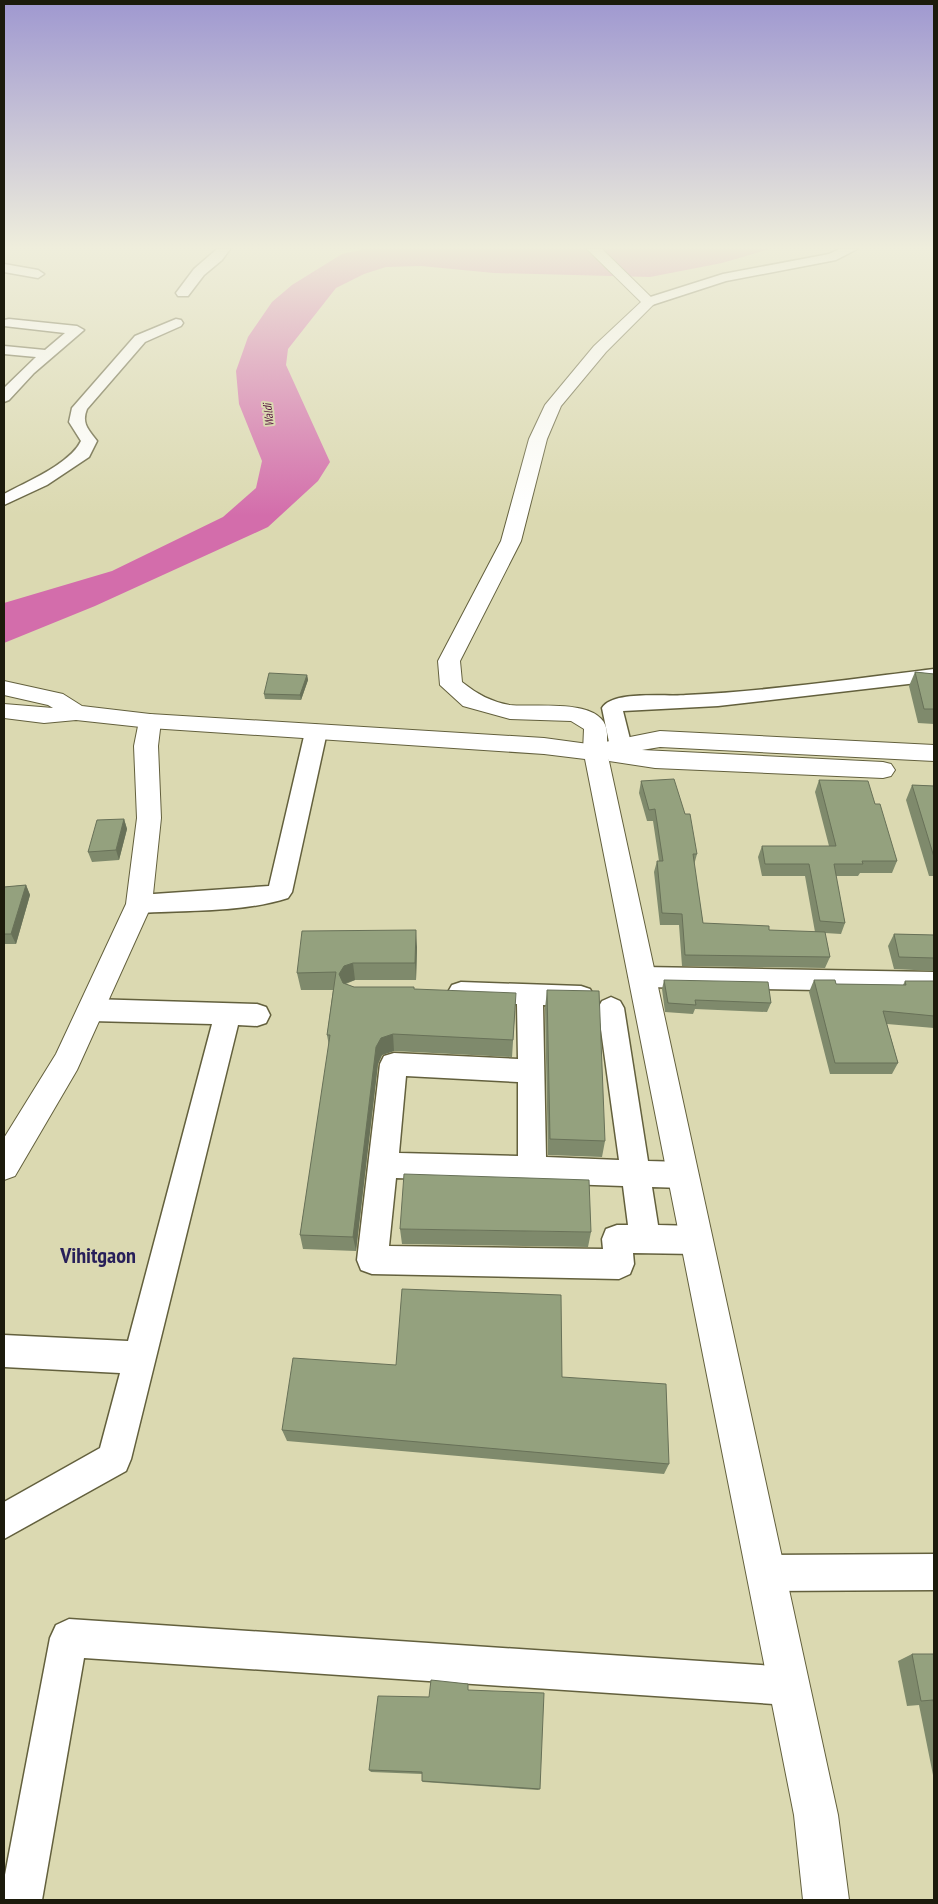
<svg xmlns="http://www.w3.org/2000/svg" width="938" height="1904" font-family="'PT Sans Narrow',sans-serif">
<style>
.water{fill:#d36dab}
.lines{fill:none;stroke-linecap:round;stroke-linejoin:round}
.minor-casing{stroke:#63603d;stroke-width:3}
.tertiary-casing{stroke:#63603d;stroke-width:2}
.secondary-casing{stroke:#63603d;stroke-width:2}
.primary-casing{stroke:#63603d;stroke-width:2}
.minor{fill:#fff;fill-rule:evenodd}
.tertiary{fill:#fff;fill-rule:evenodd}
.secondary{fill:#fff;fill-rule:evenodd}
.primary{fill:#fff;fill-rule:evenodd}
.wall{fill:#7f8a6c}
.shaded-wall{fill:#687158}
.building{fill:#94a17e;stroke:#687158}
.labels{text-anchor:middle;dominant-baseline:central;stroke-width:4;stroke-linejoin:round;paint-order:stroke}
.far-water-label{font-size:12px;font-style:italic;fill:#55153f;stroke:#dbd9b1}
.near-district-label{font-size:22px;font-weight:bold;fill:#271f59;stroke:#dbd9b1}
</style>
<rect width="100%" height="100%" fill="#dbd9b1"/>
<path class="water" d="M364,249H770L722,263L650,277L494,273L421,266L386,267L364,274L336,288L288,349L286,365L330,462L318,481L268,527L95,606L4,643V603L112,571L223,517L256,488L262,461L239,404L236,371L248,337L272,302L292,285L342,254Z"/>
<g class="lines">
<g class="minor-casing">
<path id="minor" d="M217,249H230L222,260L204,275L188,296H178L176,293L194,269Z
M839,249H857L836,260L726,281L649,306L642,302L644,299L723,274L829,254Z
M4,264L38,270L44,274L38,278L4,272Z
M9,319L77,326L84,330L34,373L9,400L4,402V388L36,357L4,354V346L45,350L65,333L4,326V320Z
M176,319L181,320L183,323L181,326L145,342L87,409C81,424 89,430 97,441L89,457L47,485L4,505V494C26,482 70,464 81,441L69,422L72,408L135,336Z
M934,669V681L718,706L623,711L632,747L629,752L621,754L613,752L610,747L602,708C613,690 666,697 686,695C769,691 852,679 934,669Z
M316,725L323,727L327,732L292,892L288,898C241,913 188,910 139,913L130,910L127,904L130,898L139,895L269,886L305,732L309,727Z
M642,967L934,972V992L642,987L633,984L629,977L633,970Z
M461,982L581,986L590,989L594,996L590,1003L581,1006L543,1005L546,1157L619,1160L598,1008L602,1001L611,997L620,1001L624,1008L648,1161L683,1162L693,1166L698,1175L693,1184L683,1188L652,1187L658,1225L696,1226L707,1230L711,1240L707,1250L696,1254L633,1253L634,1264L630,1274L619,1279L372,1274L361,1270L357,1260L380,1064L384,1056L394,1053L518,1059L517,1004L461,1002L452,999L448,992L452,985ZM406,1076L518,1082V1156L399,1153ZM396,1178L623,1186L628,1225H617L606,1229L602,1239L603,1249L389,1246Z
M91,999L257,1004L266,1007L270,1015L266,1023L257,1026L238,1025L131,1459L126,1471L4,1539V1502L100,1448L120,1373L4,1367V1335L128,1341L212,1024L91,1021L82,1017L78,1010L82,1003Z
M934,1554V1590L766,1591L753,1586L748,1573L753,1560L766,1555Z
M69,1619L789,1667L803,1672L808,1686L803,1700L789,1705L84,1658L42,1900H4V1880L50,1638L56,1625Z"/>
</g>
<g class="tertiary-casing">
<path id="tertiary" d="M587,249H602L656,302L606,352L561,406L547,439L521,541L460,661L462,682C477,694 491,702 510,705C535,708 608,696 607,735C607,743 608,750 603,758L595,760L587,758L583,752L584,729L571,721L510,719L463,706L440,685L438,661L501,541L529,439L545,405L594,346L641,302Z
M150,714L158,716L161,721L158,746L161,818L152,904L77,1070L15,1176L4,1180V1138L56,1054L126,904L137,818L134,746L139,721L142,716Z"/>
</g>
<g class="secondary-casing">
<path id="secondary" d="M660,731L934,745V761L660,747L642,750L883,762L891,764L895,770L891,776L883,778L655,768L609,761L607,757L595,760L587,758L583,752L587,746L595,744Z"/>
</g>
<g class="primary-casing">
<path id="primary" d="M4,681L63,694L82,706L150,714L544,738L603,746L607,752L838,1815L849,1900H803L794,1815L585,759L544,754L150,728L76,720L44,723L4,718V704L53,708L48,705L4,695Z"/>
</g>
<use href="#minor" class="minor"/>
<use href="#tertiary" class="tertiary"/>
<use href="#secondary" class="secondary"/>
<use href="#primary" class="primary"/>
</g>
<path class="wall" d="M915,672L934,674V724L918,723L909,686Z
M307,675L308,680L301,700L265,699L264,694Z
M819,780L875,804L897,861L892,873H860L858,876H836L845,923L841,934L825,933L830,957L825,968L682,966L679,925H660L654,872L657,861H659L653,821H647L639,793L641,781L697,854L694,865L703,923L769,930L815,932L805,876H762L758,857L762,846H829L815,792Z
M912,785L934,786V876H929L906,800Z
M124,819L127,829L119,860L92,862L88,852Z
M26,885L30,895L16,944H4V887Z
M894,934L934,935V971L894,969L888,946Z
M417,947L416,980H355L346,984L354,987L414,989L515,1011L512,1057L394,1051L382,1055L378,1064L356,1251L303,1249L300,1235L329,1046L327,1035L333,990H301L297,973Z
M664,980L771,1003L767,1012L695,1009L693,1014L665,1012L662,989Z
M814,980L836,984L903,985L905,981H934V1028L887,1024L898,1063L892,1074H830L809,992Z
M547,990L605,1141L602,1157L548,1155L545,1008Z
M400,1229L591,1232L588,1247L402,1244Z
M562,1377L669,1464L664,1474L287,1441L282,1430Z
M912,1654H934V1780L919,1705L907,1706L898,1661Z
M468,1690L540,1789L538,1790L423,1782L422,1781V1774L371,1772L369,1770L429,1697Z"/>
<path class="shaded-wall" d="M307,675L308,680L301,700L300,695Z
M124,819L127,829L119,860L116,850Z
M26,885L30,895L16,944L11,934Z
M416,930L417,947L416,980L415,963Z
M353,963L355,980L346,983L341,991L339,974L344,966Z
M393,1034L394,1051L382,1055L378,1064L356,1251L353,1237L376,1047L381,1038Z"/>
<path class="building" d="M915,672L934,674V709H924Z
M269,673L307,675L300,695L264,694Z
M674,779L685,814H690L697,854H693L703,923L769,926V930L825,932L830,957L685,955L682,914L662,913L657,861H663L655,809L649,810L641,781Z
M819,780L868,781L875,804H880L897,861H862L863,864H834L845,923L820,921L809,864H765L762,846H836Z
M912,785L934,786V857Z
M124,819L116,850L88,852L97,820Z
M26,885L11,934H4V887Z
M416,930L415,963H353L344,966L339,974L343,983L354,987H414V989L516,993L513,1040L393,1034L381,1038L376,1047L353,1237L300,1235L330,1035H327L336,972L297,973L302,931Z
M894,934L934,935V958L899,957Z
M664,980L768,982L771,1003L695,1000L696,1005L668,1003Z
M814,980H835L836,984L906,985L905,981H934V1016L883,1011L898,1063H835Z
M547,990L599,991L605,1141L550,1139Z
M404,1174L589,1180L591,1232L400,1229Z
M402,1289L561,1295L562,1377L666,1384L669,1464L282,1430L293,1358L396,1365Z
M912,1654H934V1705L933,1700L921,1701Z
M431,1680L468,1684V1690L544,1693L540,1789L422,1781V1772L369,1770L378,1696L429,1697Z"/>
<linearGradient id="sky" x2="0" y2="1"><stop stop-color="#9f98d0"/><stop offset="0.48" stop-color="#efeedc"/><stop offset="1" stop-color="#efeedc" stop-opacity="0"/></linearGradient>
<rect width="938" height="516" fill="url(#sky)"/>
<g class="labels">
<g class="far-water-label">
<text transform="translate(268 415) rotate(-96)">Waldi</text>
</g>
<g class="near-district-label">
<text x="98" y="1255">Vihitgaon</text>
</g>
</g>
<rect width="938" height="1904" fill="none" stroke="#1c1b0c" stroke-width="10"/>
</svg>
